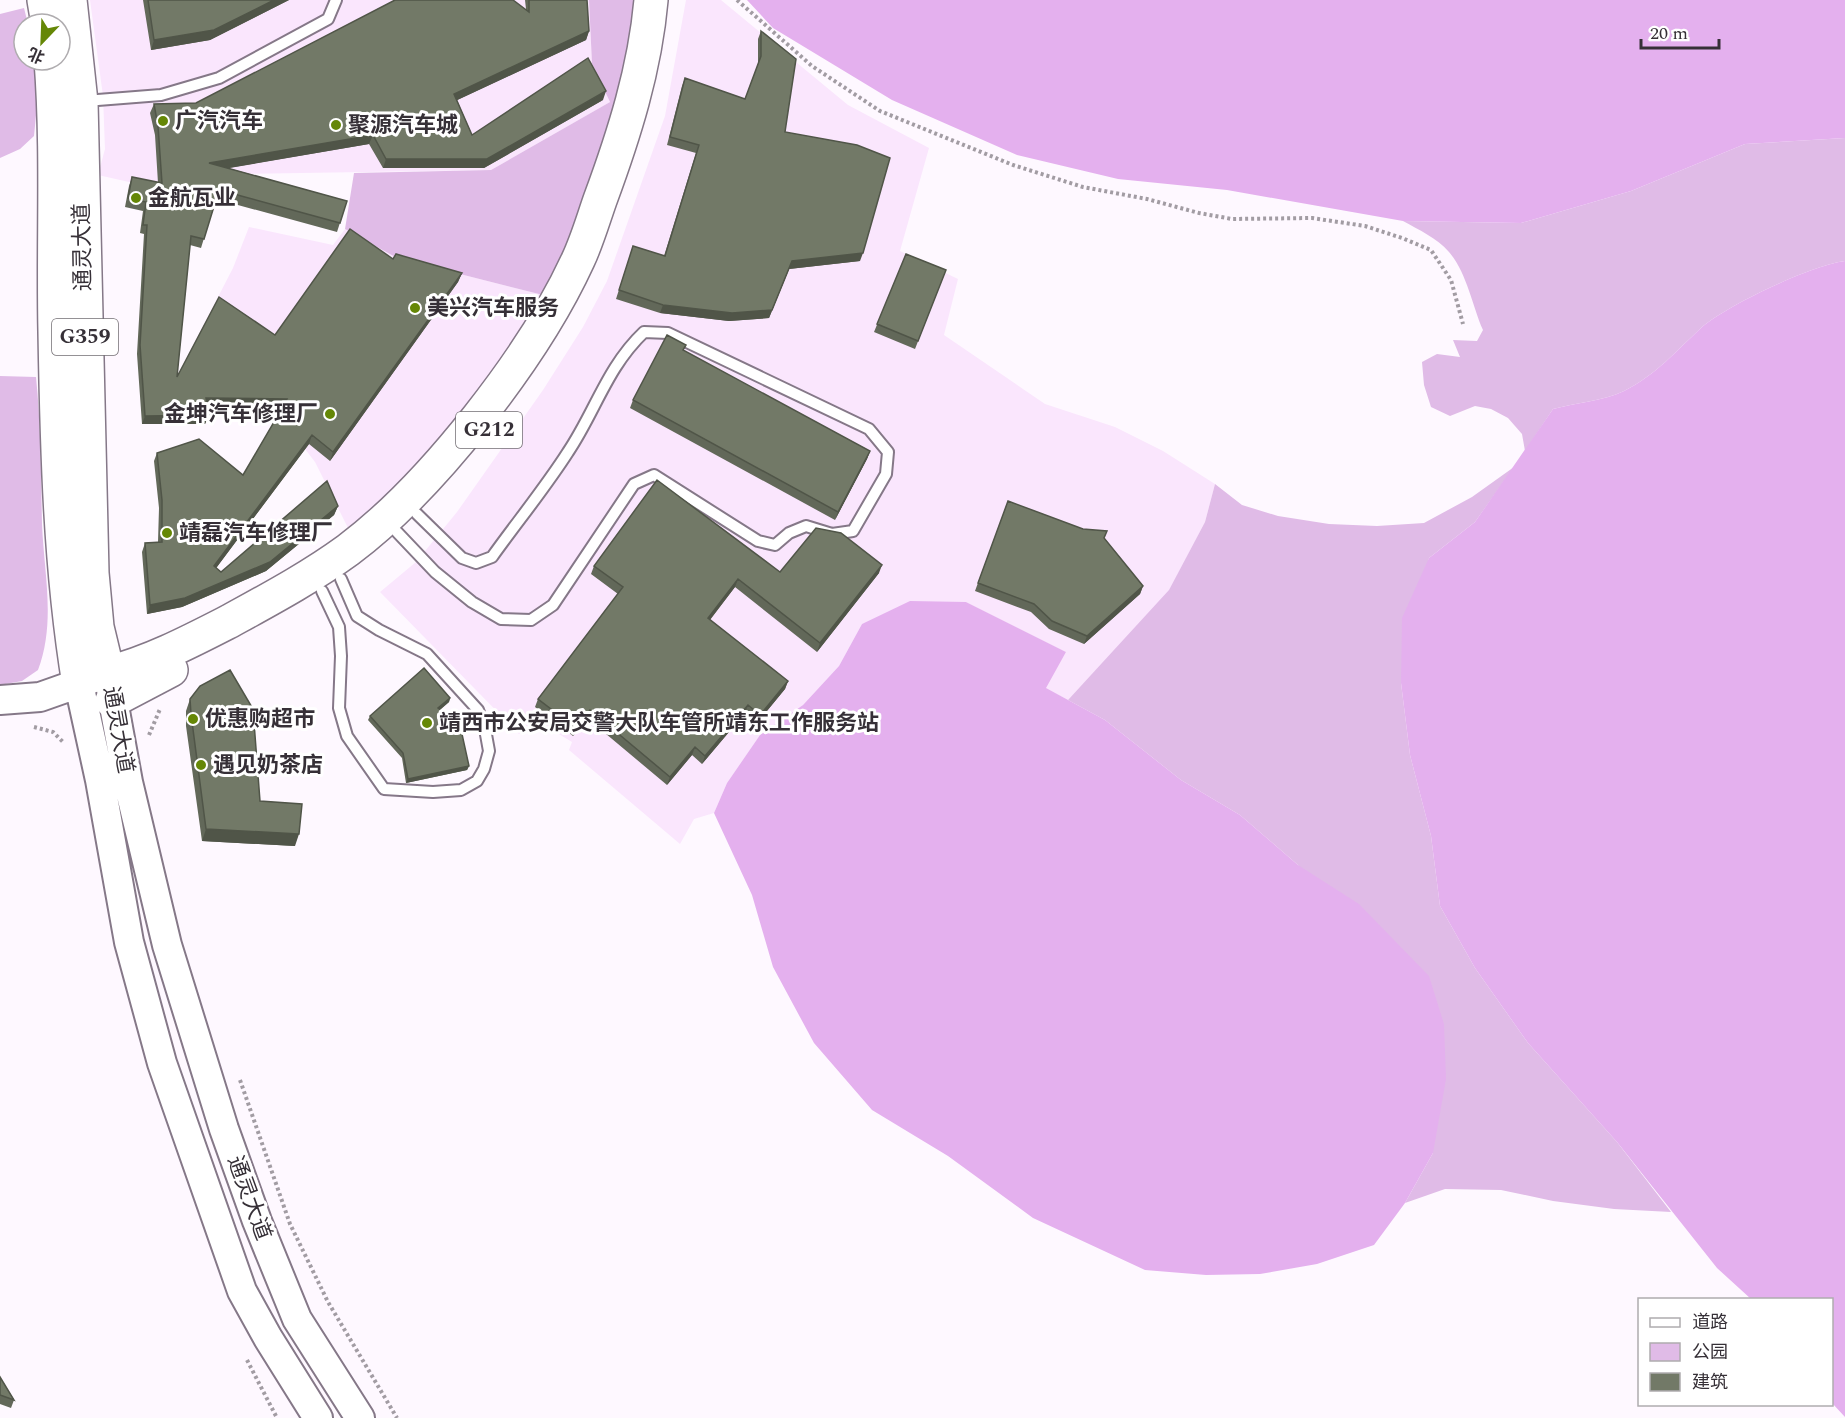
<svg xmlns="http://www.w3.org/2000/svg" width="1845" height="1418" font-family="Spectral,'Noto Sans SC',serif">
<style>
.built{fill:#fae6fd}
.green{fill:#e0bbe7}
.forest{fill:#e4b0ee}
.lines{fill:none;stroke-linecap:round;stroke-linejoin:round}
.lane-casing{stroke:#857888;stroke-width:14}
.secondary-casing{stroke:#857888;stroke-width:32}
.highway-casing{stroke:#857888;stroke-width:36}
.path{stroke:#a29ca3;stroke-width:4;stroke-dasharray:3 3;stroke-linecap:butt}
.lane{stroke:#fff;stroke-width:10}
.secondary{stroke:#fff;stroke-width:28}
.highway{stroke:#fff;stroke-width:33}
.wall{fill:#626859}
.shaded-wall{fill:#505548}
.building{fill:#727967;stroke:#505548;stroke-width:1.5}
.poi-dot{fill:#658706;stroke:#fff;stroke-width:2}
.labels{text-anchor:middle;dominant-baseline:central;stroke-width:6;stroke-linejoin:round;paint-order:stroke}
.shield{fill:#fff;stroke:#726e73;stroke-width:1.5}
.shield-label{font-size:21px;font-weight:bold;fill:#363037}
.poi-label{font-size:22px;font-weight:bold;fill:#363037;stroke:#fff;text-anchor:start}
.street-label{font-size:22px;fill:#363037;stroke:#fff}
</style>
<rect width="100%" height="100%" fill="#fef8ff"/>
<path class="built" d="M90,0H589L592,64L610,102L491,170L236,174L231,205L98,175L105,149L103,96Z
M686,0H721L848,105L929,148L900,251L958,279L944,335L1045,404L1115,427L1163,451L1215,484L1205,522L1169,591L1068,700L1045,688L1066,652L966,602L862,624L839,666L803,705L760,735L727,783L714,813L694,819L680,844L569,750L572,742L534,719L519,734L380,592L416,562L457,512L543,390L583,327L607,281L665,116Z
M249,227L333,245L345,229L397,258L543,295L529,323L452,430L350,532L315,462L295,436L260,410L212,409L205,370L187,372L188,355L233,268Z"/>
<path class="green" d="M589,0H637L623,88L574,234L543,295L397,258L345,229L354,173L491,170L610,102L592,64Z
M24,8L28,24H24V60L34,61L37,105L34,136L20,149L0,158V14Z
M1845,138V261C1812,265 1727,305 1701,328C1675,352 1657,374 1624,391C1603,401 1575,403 1553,409L1525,451L1522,434L1508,418L1491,409L1475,406L1450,416L1431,407L1424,385L1422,362L1437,354L1460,357L1453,340L1477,341L1483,330C1472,305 1467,273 1449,252C1437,238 1419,230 1403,221L1521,223L1631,191L1745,144Z
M0,376L36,377C41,426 41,475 42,524C44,574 56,622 38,670L22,681L0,685Z
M1514,467L1475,522L1429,558L1401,683L1410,755L1431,836L1440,906L1475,968L1528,1043L1617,1142L1671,1212L1614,1209L1553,1201L1501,1190L1445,1189L1405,1203L1433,1153L1298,865L1240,815L1181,780L1105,720L1068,700L1169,590L1205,522L1215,484L1242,505L1278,516L1329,524L1377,526L1424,523L1472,497Z"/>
<path class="forest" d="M747,0H1845V138L1745,144L1631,191L1521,223L1403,221L1227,190L1118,179L1017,155L892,100L773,28Z
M1845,261V1417L1832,1403V1300L1751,1299L1717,1268L1617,1142L1528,1043L1475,968L1440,906L1431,836L1410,755L1401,683L1402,618L1429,558L1475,522L1553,409C1575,403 1603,401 1624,391C1657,374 1675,352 1701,328C1727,305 1812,265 1845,261Z
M910,601L966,602L1066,652L1046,688L1105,720L1181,780L1240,815L1298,865L1359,904L1429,976L1444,1024L1446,1079L1433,1153L1405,1203L1374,1245L1317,1264L1260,1274L1206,1275L1145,1270L1033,1218L948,1156L872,1110L814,1043L773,967L752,895L714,813L727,783L760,735L803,705L839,666L862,624Z"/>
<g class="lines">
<g class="lane-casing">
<path id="lane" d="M85,101L161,95L219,78L328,19L336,0
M397,532L435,572L472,602L501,619L531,620L553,605L634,484L654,475L758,541L775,545L789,533L806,526L832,534L853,531L886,474L888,452L869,429L668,333L644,332C607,367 595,412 568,452C545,488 517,522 492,557L476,563L462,558L417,514
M322,591L339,627L341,656L339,708L347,736L384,789L433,792L461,790L477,781L484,769L489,751L485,729L478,710L427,654L379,630L357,616L341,579"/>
</g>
<g class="secondary-casing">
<path id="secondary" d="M79,684L100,780L129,942L162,1063L242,1291L268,1338L318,1418
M0,700L40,697L108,673L128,782L167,945L224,1129L257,1221L297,1319L360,1418"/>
</g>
<g class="highway-casing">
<path id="highway" d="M44,0L48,24
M70,0L81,102L92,573L97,627L108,673C151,662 191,641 230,621C270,599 311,577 348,550C432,487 534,356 578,260C587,241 593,220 600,200C624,135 645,69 651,0
M51,60C58,151 53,241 55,332C57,449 60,568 79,684
M112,701L171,670"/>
</g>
<path class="path" d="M737,0L812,66L880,111L1013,165L1083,187L1147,199L1199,213L1232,219L1312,218L1365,226L1402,238L1431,250L1451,280L1463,324
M34,727L53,732L63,742
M149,735L160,709
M240,1080L290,1224L328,1302L397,1418
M247,1360L277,1418"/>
<use href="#lane" class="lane"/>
<use href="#secondary" class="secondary"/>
<use href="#highway" class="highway"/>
</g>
<path class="wall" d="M143,0H289L210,40L151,50Z
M525,0H587L589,31L586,40L457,100L472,135L603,100L484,168H383L369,144L228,168L347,201L337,232L216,199L201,248L190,245L177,377L275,335L393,259L462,273L458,282L330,461L309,444L216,568L221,572L338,506L334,515L266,571L182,607L147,614L142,552L145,543L158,542L159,508L154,461L157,453L243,475L280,414L282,408L207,407L209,415L205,424H142L137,354L144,234L140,233L143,211L125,207L129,186L132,177L158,183L155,135L150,113L154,104L196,103L526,9Z
M761,31L785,132L860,261L789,269L769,318L729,321L660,313L616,299L633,246L664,256L696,153L667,145L682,86L685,78L745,99L758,64V39Z
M906,254L946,270L915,349L874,332Z
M683,351L870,451L867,459L835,520L630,408L633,400Z
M1008,501L1105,539L1143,586L1140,594L1084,644L1049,629L1031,612L975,591Z
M594,566L780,572L879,573L817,652L735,587L710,620L788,681L785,689L757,723L745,713L702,764L692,755L667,785L587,718L573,736L535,707L538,699L618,594L591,574Z
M450,698L449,702L440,710L469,766L467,770L406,783L402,758L368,720L370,716Z
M190,699L260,801L295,846L202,841L186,726V711Z
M0,1377L14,1400L11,1408L0,1404Z"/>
<path class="shaded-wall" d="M274,0H289L210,40L151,50L154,40Z
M589,31L586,40L451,103L454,94Z
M606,91L603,100L484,168H383L386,159H487Z
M373,135L369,144L206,172L209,163Z
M863,253L860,261L789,269L769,318L729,321L660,313L663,305L792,261Z
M462,273L458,282L330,461L333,452Z
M206,398L287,399L284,408L203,407Z
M209,415L205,424H142L145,416Z
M312,435L309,444L211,575L214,566Z
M870,451L867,459L835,520L838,512Z
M338,506L334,515L266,571L182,607L147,614L150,605L185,598Z
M882,565L879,573L817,652L820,643Z
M738,579L735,587L705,626L708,618Z
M1143,586L1140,594L1084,644L1087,636Z
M788,681L785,689L757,723L760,715Z
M450,698L449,702L437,712L438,708Z
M748,705L745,713L702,764L705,756Z
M590,710L587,718L573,736L576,728Z
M695,747L692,755L667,785L670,777Z
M469,766L467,770L406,783L408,779Z
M206,829L299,834L295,846L202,841Z"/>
<path class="building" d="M148,0H274L214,30L154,40Z
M395,0H513L529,12V0H587L589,31L454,94L472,135L588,58L606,91L487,159H386L373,135L209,163L347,201L340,223L219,190L204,239L191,236L177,377L219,297L275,335L350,229L393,259L396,254L462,273L333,452L312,435L214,566L221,572L327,481L338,506L270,562L185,598L150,605L145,543L162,542V500L157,453L199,439L243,475L278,415L283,413L282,408L287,399L206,398L209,415L145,416L140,345L147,225H143L146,202L128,198L132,177L162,183L158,126L154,104L196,103Z
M761,31L796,59L785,132L857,145L890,158L863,253L792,261L772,310L732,313L663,305L619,290L633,246L665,256L699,145L670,137L685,78L745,99L761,56Z
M906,254L946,270L918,341L877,324Z
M667,335L686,345L683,350L870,451L838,512L633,400Z
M657,480L780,572L816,528L841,533L882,565L820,643L738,579L708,618L788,681L760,715L748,705L705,756L695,747L670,777L590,710L576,728L538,699L623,587L594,566Z
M1008,501L1083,529L1107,531L1104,538L1143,586L1087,636L1052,621L1034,604L978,583Z
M424,668L450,698L438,708L460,725L469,766L408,779L403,753L370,716Z
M230,670L253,709L260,801L302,804L299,834L206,829L191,714L190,699L200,686Z
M0,1377L14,1400L0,1395Z"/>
<g class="poi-dot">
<circle cx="163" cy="121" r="6"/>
<circle cx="336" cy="125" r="6"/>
<circle cx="136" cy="198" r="6"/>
<circle cx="415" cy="308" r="6"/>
<circle cx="330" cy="414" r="6"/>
<circle cx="167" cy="533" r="6"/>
<circle cx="193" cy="719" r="6"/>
<circle cx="427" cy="723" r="6"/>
<circle cx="201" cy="765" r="6"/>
</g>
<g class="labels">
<g class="shield">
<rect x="52" y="319" width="66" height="36" rx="4.5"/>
<rect x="456" y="412" width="66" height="36" rx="4.5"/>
</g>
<g class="shield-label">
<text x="85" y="337">G359</text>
<text x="489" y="430">G212</text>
</g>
<g class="poi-label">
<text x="175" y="121">广汽汽车</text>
<text x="348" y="125">聚源汽车城</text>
<text x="148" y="198">金航瓦业</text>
<text x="427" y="308">美兴汽车服务</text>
<text x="318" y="414" text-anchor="end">金坤汽车修理厂</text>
<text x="179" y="533">靖磊汽车修理厂</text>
<text x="205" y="719">优惠购超市</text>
<text x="439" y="723">靖西市公安局交警大队车管所靖东工作服务站</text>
<text x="213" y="765">遇见奶茶店</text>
</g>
<g class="street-label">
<text transform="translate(83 247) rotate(-91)">通灵大道</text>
<text transform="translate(118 730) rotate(80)">通灵大道</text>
<text transform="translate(249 1198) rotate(70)">通灵大道</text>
</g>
</g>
<rect x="1638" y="1298" width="195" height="108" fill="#ffffff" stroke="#afacaf" stroke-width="1.5"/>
<rect x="1650" y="1318" width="30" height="9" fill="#ffffff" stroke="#afacaf" stroke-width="1.5"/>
<text x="1692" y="1328" font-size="18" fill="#363037">道路</text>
<rect x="1650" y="1343" width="30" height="18" fill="#e0bbe7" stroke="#afacaf" stroke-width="1.5"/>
<text x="1692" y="1358" font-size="18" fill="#363037">公园</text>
<rect x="1650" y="1373" width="30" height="18" fill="#727967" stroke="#afacaf" stroke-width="1.5"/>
<text x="1692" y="1388" font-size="18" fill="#363037">建筑</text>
<g transform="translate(42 42) rotate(203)"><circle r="28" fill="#ffffff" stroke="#afacaf" stroke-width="1.5"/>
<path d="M0-4.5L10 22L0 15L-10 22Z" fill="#658706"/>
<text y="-9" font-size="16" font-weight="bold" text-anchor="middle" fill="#363037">北</text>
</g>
<path d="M1641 39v9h78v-9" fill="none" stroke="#363037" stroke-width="3"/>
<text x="1650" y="39" font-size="18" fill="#363037" stroke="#ffffff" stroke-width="4.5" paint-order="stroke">20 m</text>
</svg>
